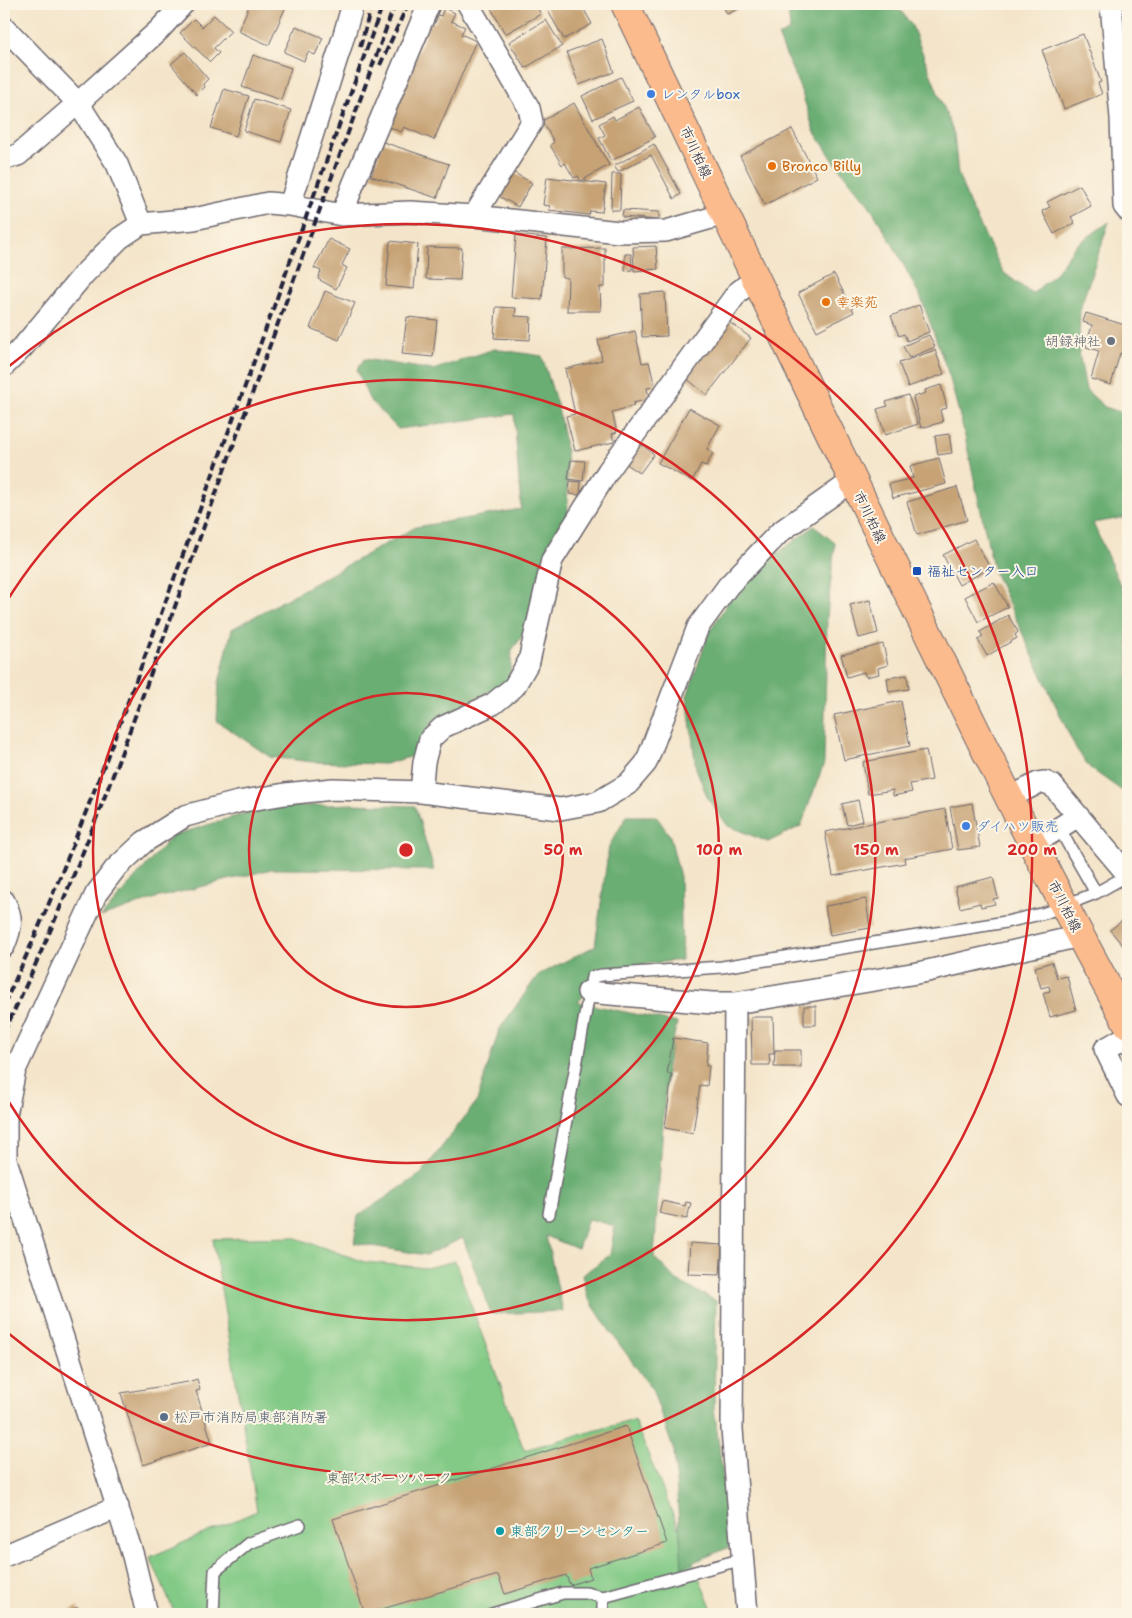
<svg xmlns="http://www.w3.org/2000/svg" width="1132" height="1618" font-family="'Shantell Sans','Klee One',sans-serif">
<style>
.green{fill:#83ca86;stroke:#527660}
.forest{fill:#6aae73;stroke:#466857}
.building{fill:#c6a275}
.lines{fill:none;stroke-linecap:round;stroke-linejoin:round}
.service-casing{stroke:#6c666d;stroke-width:14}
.minor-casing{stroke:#6c666d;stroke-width:24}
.primary-casing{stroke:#6c666d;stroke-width:30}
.service{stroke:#fff;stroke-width:11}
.minor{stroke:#fff;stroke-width:21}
.primary{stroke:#fbbb8d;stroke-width:28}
.rail{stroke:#22223b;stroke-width:4;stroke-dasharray:8 4;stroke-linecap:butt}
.ring{fill:none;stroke:#d62828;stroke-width:2.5}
.shop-dot{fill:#3f7fe0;stroke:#fcf5e5;stroke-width:2}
.food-dot{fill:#e8710a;stroke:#fcf5e5;stroke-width:2}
.worship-dot{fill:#6b7280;stroke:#fcf5e5;stroke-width:2}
.transit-dot{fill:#1a4fb4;stroke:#fcf5e5;stroke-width:2}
.service-dot{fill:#5c6f8a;stroke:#fcf5e5;stroke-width:2}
.culture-dot{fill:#0f9aa8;stroke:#fcf5e5;stroke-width:2}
.labels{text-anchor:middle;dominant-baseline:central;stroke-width:4;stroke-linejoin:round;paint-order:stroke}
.shop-label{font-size:14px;fill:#366cbe;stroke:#fcf5e5;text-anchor:start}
.street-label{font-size:14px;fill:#22223b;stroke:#fcf5e5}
.food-label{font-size:14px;fill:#c56008;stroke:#fcf5e5;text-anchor:start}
.worship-label{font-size:14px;fill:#5b616d;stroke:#fcf5e5;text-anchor:end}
.transit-label{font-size:14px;fill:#164399;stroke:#fcf5e5;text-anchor:start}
.service-label{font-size:14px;fill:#4e5e75;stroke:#fcf5e5;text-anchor:start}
.park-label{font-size:14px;fill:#445d55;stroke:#fcf5e5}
.culture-label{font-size:14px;fill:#0d838f;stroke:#fcf5e5;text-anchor:start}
.centre{fill:#d62828;stroke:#fcf5e5;stroke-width:2.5}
.ring-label{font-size:15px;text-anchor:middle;font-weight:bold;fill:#d62828;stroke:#fcf5e5;stroke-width:4;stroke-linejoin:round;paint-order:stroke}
</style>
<rect width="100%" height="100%" fill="#fcf5e5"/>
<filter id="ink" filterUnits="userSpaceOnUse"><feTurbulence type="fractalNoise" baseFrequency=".02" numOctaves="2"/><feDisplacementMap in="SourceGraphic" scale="10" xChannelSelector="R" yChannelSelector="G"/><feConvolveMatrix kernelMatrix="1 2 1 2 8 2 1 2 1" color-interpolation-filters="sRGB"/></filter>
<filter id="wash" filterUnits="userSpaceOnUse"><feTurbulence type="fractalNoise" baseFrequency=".0096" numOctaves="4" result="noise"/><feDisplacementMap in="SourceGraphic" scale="20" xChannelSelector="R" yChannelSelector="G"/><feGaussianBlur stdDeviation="1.12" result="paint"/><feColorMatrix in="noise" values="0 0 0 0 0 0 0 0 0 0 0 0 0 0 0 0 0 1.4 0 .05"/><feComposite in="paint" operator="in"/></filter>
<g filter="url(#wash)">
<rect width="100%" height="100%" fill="#f4e5ca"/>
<path class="green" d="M293,1237L365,1262L426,1268L455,1261L524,1450L634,1420L714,1614H175L150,1557L257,1511L213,1239Z"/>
<path class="forest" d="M788,4H896L912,26L954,134L958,174L969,203L1003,272L1032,294L1055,274L1075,246L1109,222L1080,309L1079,353L1086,390L1105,407L1120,412L1128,424V517L1093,523L1128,603V795L1090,768L1075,747L994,572L964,432L949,375L921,298L892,243L869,205L838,167L814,131L802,93L778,36L790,30Z
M494,349L542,356L558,408L566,449L568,514L521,638L512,650L510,680L432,722L413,756L385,764L313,762L270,757L217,721L219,683L232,629L416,527L521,509L514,414L398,429L369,399L357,370L364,359L433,370Z
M814,526L835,543L827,616L824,763L801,826L768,842L728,826L708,799L696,768L687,696L709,633L733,594L777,554Z
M351,804L415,806L434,870L272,869L156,898L101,917L172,836L262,808Z
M627,816H656L670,836L680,877L682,960L608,968L578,1002L677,1023L667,1065L654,1257L677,1281L716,1301L714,1408L732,1546L682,1567L674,1451L652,1389L612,1334L588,1298L582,1275L610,1255L615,1226L588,1219L578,1249L546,1236L563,1311L491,1314L463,1238L426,1255L354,1243L358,1216L421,1174L477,1101L499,1030L538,975L595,946L609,846Z"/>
<g id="blocks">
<path class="building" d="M250,4H287L269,45L238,31Z
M498,4H535L541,14L505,34L491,8Z
M544,4H581L592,24L564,39Z
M722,4H750L727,14Z
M444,8L455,13L451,21L465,27L461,34L476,41L434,140L404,127L401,132L390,127L393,121L390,120L431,21L435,23L438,15L441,16Z
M214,15L231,31L214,48L219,53L210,62L180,33L194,19L202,27Z
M546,20L562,46L525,68L509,42Z
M296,26L323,38L315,55L308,52L304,61L284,52Z
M1083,34L1101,82L1098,83L1102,94L1064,109L1042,50Z
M602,39L614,72L579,85L567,52Z
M185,52L208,79L203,84L205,87L197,95L171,64Z
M253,55L291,68L281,100L242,87Z
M621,77L633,101L593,119L582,96Z
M224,89L249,96L236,136L211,128Z
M254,99L291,110L281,142L244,131Z
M574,103L609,165L581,181L578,176L574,178L565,163L562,165L550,145L554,142L542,121Z
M639,107L655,137L611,161L599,138L605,135L599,124L613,116L615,120Z
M792,129L817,177L765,205L740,156Z
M383,142L449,164L437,198L371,176Z
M654,144L681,194L674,199L651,155L618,172L614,166Z
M511,171L532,183L518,207L497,195Z
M612,174H621L620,210H611Z
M547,177L606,184L602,212L590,211L589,215L549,210L550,206L543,205Z
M1080,185L1091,206L1071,217L1075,223L1054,234L1042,211L1050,207L1047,202Z
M623,210L659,212V220L622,217Z
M516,235L547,238L542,299L511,297Z
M329,239L350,249L342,265L347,268L336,289L318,279L321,271L314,268Z
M390,241L418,244L414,289L386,286Z
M656,246L658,269L634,271L633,247Z
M427,247L462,248L460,280L426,279Z
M605,248V287H600L601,311H567L568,278L562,277V249Z
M625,254H631L632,270L625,271Z
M834,274L854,312L817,331L798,293Z
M325,291L355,303L339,340L310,328Z
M665,292L667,336L642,337L640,294Z
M919,305L929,332L907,341L904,334L899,336L891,316Z
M496,307L516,308L515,316L531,317L530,340L494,338Z
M1086,313L1128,326V343L1125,355L1120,353L1111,385L1091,379L1099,351L1086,347L1092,325L1083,322Z
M407,317L437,320L433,357L402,354Z
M729,322L751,338L707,395L686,378Z
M635,331L642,363L649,362L655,387L647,388L649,399L633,403L634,406L612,412L617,432L612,434L614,442L575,451L566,416L575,414L565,369L602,360L598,340Z
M929,335L935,347L909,358L903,346Z
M935,350L944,374L908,387L899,363Z
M941,385L947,408L940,410L943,422L921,428L913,397L926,393L925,390Z
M908,395L918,424L885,435L877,409L888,406L886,402Z
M689,408L720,425L707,449L713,453L706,466L701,464L692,481L658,463Z
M949,434L952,453L938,455L935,436Z
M639,443L654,454L640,473L625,463Z
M939,458L946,484L893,498L889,484L913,478L910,466Z
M571,460L585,461L583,481L568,479Z
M570,481L581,482L580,495L569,494Z
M957,487L967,520L917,535L907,502Z
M974,539L990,568L959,585L943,555Z
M994,582L1008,607L978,622L965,597Z
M870,600L878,633L859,638L850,605Z
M1008,615L1018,632L1015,635L1017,638L987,656L978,640L983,637L980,632Z
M883,644L888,665L878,668L879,674L866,677L864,672L847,677L841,655Z
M907,675L909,689L889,692L887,678Z
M901,701L910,746L844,760L834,715Z
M926,750L932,780L910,784L912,792L893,796V790L868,794L863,762Z
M858,800L863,821L847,825L842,804Z
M972,803L980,847L958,850L950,807Z
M945,809L952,849L904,858L905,863L833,876L825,832Z
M993,877L998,898L993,899L995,904L981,907L980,903L960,908L955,887Z
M866,899L870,928L830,935L825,906Z
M1128,916V952L1110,930Z
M1052,962L1057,978L1067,976L1076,1010L1050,1017L1043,993L1050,991L1049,986L1041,988L1035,967Z
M804,1006H816V1025H804Z
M751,1017H773L774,1054H769L770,1065H752Z
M673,1038L708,1043L706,1066H709L707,1086L700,1085L693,1133L665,1128L672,1074H667Z
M775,1050H801V1067H774Z
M662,1201L685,1206L686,1202L691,1203L687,1219L659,1213Z
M690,1243L722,1245L720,1275L688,1274Z
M197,1379L200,1390L196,1391L212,1443L143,1465L121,1393L188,1382Z
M626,1426L667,1543L588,1568L591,1578L570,1585L566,1575L505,1594L498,1575L365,1614L333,1519Z
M78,1607L81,1614H63Z"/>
</g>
</g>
<g filter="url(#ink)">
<use href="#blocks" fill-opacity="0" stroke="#6c666d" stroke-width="1"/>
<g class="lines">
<g class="service-casing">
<path id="service" d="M1059,828L1096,893L1128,875
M549,1214L592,977L602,975L722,967L1006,922L1045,913L1096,893
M603,1597V1614
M213,1614L215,1571L249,1543L300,1525
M492,1614L563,1593H586L603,1597L743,1559"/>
</g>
<g class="minor-casing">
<path id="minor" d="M468,4L529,108L532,122L474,216
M1111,4L1121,118L1124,206L1128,211
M4,27L78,103L117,164L141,224
M4,159L18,155L78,103L159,30L183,4
M290,205L341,45L353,4
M342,215L353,185L429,4
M4,366L22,348L84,274L120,238L141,224L194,219L268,203L290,205L342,215L410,212L474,216L619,232L666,231L725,214
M421,792L424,762L430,739L443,727L493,704L514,687L529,661L552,560L608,471L737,293L756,278
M1009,798L1038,783L1045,782L1052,785L1128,875
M1048,835L1078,816
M4,901C14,919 11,929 4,946
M588,992L712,1003H735L923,972L1080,936
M735,1003L732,1429L747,1614
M1128,1036L1105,1049L1128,1096
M4,1556L118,1507
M147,1614L133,1556L6,1160V1115L15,1070L96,894L115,869L144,842L185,816L238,802L285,794L333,789L421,792L560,809L598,802L628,784L646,763L698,627L728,586L780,532L852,481"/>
</g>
<g class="primary-casing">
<path id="primary" d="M625,4C723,209 819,414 920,617C987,754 1054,891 1128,1024"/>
</g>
<use href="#service" class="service"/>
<use href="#minor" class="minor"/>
<use href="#primary" class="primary"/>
<path class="rail" d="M360,47L372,4
M380,65L408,4
M4,1004C60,886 105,763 151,640C231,429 306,216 383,4
M4,1032C84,867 144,691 207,518C269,346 333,175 395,4"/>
</g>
</g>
<g class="ring">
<circle cx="406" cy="850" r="157"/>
<circle cx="406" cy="850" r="313"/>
<path d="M5 604A470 470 0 1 1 5 1096"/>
<path d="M8 367A626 626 0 1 1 8 1333"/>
</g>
<g class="shop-dot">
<circle cx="651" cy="94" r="5"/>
<circle cx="966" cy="826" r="5"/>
</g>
<g class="food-dot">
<circle cx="772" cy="166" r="5"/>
<circle cx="826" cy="302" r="5"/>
</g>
<circle class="worship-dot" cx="1111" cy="341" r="5"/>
<rect class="transit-dot" x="912" y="566" width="10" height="10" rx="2.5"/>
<circle class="service-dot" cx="164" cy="1417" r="5"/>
<circle class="culture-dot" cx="500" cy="1531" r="5"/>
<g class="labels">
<g class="shop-label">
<text x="661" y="94">レンタルbox</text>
<text x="976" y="826">ダイハツ販売</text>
</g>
<g class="street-label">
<text transform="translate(696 152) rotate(65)">市川柏線</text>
<text transform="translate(870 517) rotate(64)">市川柏線</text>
<text transform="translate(1065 906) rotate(63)">市川柏線</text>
</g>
<g class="food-label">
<text x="782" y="166">Bronco Billy</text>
<text x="836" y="302">幸楽苑</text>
</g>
<g class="worship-label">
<text x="1101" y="341">胡録神社</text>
</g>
<g class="transit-label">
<text x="927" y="571">福祉センター入口</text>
</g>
<g class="service-label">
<text x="174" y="1417">松戸市消防局東部消防署</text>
</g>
<g class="park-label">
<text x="389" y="1478">東部スポーツパーク</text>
</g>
<g class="culture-label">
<text x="510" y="1531">東部クリーンセンター</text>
</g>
</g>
<circle cx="406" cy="850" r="8" class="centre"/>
<g class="ring-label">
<text x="563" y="855">50 m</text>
<text x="719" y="855">100 m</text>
<text x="876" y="855">150 m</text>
<text x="1032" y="855">200 m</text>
</g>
<rect width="1132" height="1618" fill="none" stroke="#fcf5e5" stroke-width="20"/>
</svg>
